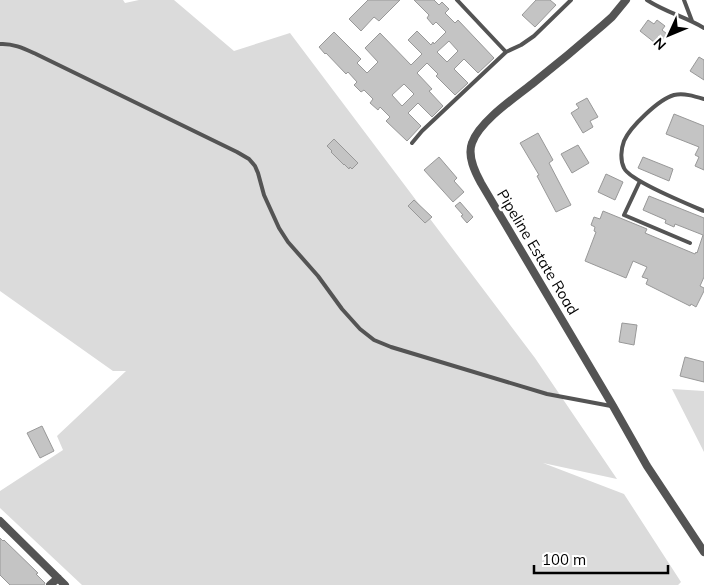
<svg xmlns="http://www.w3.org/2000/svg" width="704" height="585" font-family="Mulish,sans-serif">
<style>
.green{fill:#dbdbdb}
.building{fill:#c4c4c4;stroke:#989898;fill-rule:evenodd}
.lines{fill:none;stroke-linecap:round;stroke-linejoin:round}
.lane{stroke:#545454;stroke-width:4}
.street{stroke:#545454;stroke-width:8}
.labels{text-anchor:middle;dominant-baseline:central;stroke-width:5;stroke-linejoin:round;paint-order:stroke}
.street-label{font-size:15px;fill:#000;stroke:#fff}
</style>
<rect width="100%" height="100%" fill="#fff"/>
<path class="green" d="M0,0H123L125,3L139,0H174L234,51L290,33L535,358L617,479L543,463L624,494L681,582L678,585H82L0,508V491L63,450L57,436L126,371H113L0,291Z
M672,389L704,391V452Z"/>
<path class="building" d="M368,0H400L379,21L374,17L361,31L349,19Z
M414,0H434L439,5L442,2L449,9L445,13L455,23L458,20L494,58L478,73L464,59L454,69L468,83L455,95L436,76L438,74L427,63L417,73L432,89L429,91L443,106L432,117L418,103L408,113L421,126L407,141L386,121L390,117L380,107L378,110L370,103L373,99L364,90L361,92L354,85L357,82L348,72L346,74L326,53L325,54L319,47L334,32L361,59L357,63L367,73L378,62L365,48L380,33L411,65L422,54L408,40L417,31L431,45L433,42L434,44L446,32L436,22L433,25L427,18L429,15ZM449,41L458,51L447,62L437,52ZM404,84L414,94L402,106L392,95Z
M536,0H550L556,5L535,27L522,15Z
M648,20L654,24L657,20L665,26L662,30L667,34L659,46L640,31Z
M699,57L704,60V80L690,71Z
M587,98L598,117L590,121L593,127L583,133L571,113L579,108L576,104Z
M674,114L704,126V170L695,166L699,157L695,155L699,147L666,134Z
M538,133L553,160L549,163L571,205L556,212L537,176L539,175L520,143Z
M334,139L358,163L352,169L350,167L349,169L344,164V165L331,152L332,151L327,146Z
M578,145L589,163L572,173L561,154Z
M439,157L457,178L454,181L464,192L453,202L424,170Z
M643,157L673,169L669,181L638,168Z
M606,174L623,182L615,200L598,192Z
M649,196L704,218V277L700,286L704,288V291L696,307L691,304L690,306L646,284L648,279L642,277L647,267L633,261L626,278L585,261L596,232L594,231L595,227L591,225L594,217L600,219L603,211L647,229L645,233L695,254L696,252L697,253L703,235L675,224L674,227L665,223L666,220L643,210Z
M414,200L432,217L425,223L408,206Z
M460,202L473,217L467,223L461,216L463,215L455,206Z
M622,323L637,325L634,345L619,342Z
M685,357L704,362V382L680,376Z
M42,426L54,451L40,458L27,433Z
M0,538L3,541L4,540L38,573L36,574L45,583L44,585H10L0,575Z"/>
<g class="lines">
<path class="lane" d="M457,0L506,52
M647,0C665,12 686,17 704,28
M684,0L692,21
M0,44C13,43 25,49 36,54L237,152L249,159L255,166L258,173L264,195L279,228L288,242L318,276L342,309L360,329L374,340L391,347L547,394L611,406
M704,99C694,96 684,93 674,95C659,99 630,127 624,141C621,149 620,160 624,168C630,181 688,204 704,211
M412,143L422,131L506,52L521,45L534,36L571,0
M640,181L624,215L690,243"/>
<path class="street" d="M626,0L612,17L603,25C580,45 556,65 532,84C514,98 479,122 472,143C467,156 475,172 481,183L613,406L647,466L704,552
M0,521L65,585
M50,585L58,578"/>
</g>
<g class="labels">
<g class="street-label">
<text transform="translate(538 252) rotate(59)">Pipeline Estate Road</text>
</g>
</g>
<g transform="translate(669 35) rotate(226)" stroke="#ffffff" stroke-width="4" paint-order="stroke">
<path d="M0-4L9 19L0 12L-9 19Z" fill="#000000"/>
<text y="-8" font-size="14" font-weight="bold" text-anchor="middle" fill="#000000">N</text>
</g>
<path d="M534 565v8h134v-8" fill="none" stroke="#000000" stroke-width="2.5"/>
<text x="542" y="565" font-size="15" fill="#000000" stroke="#ffffff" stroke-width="4" paint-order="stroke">100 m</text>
</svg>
